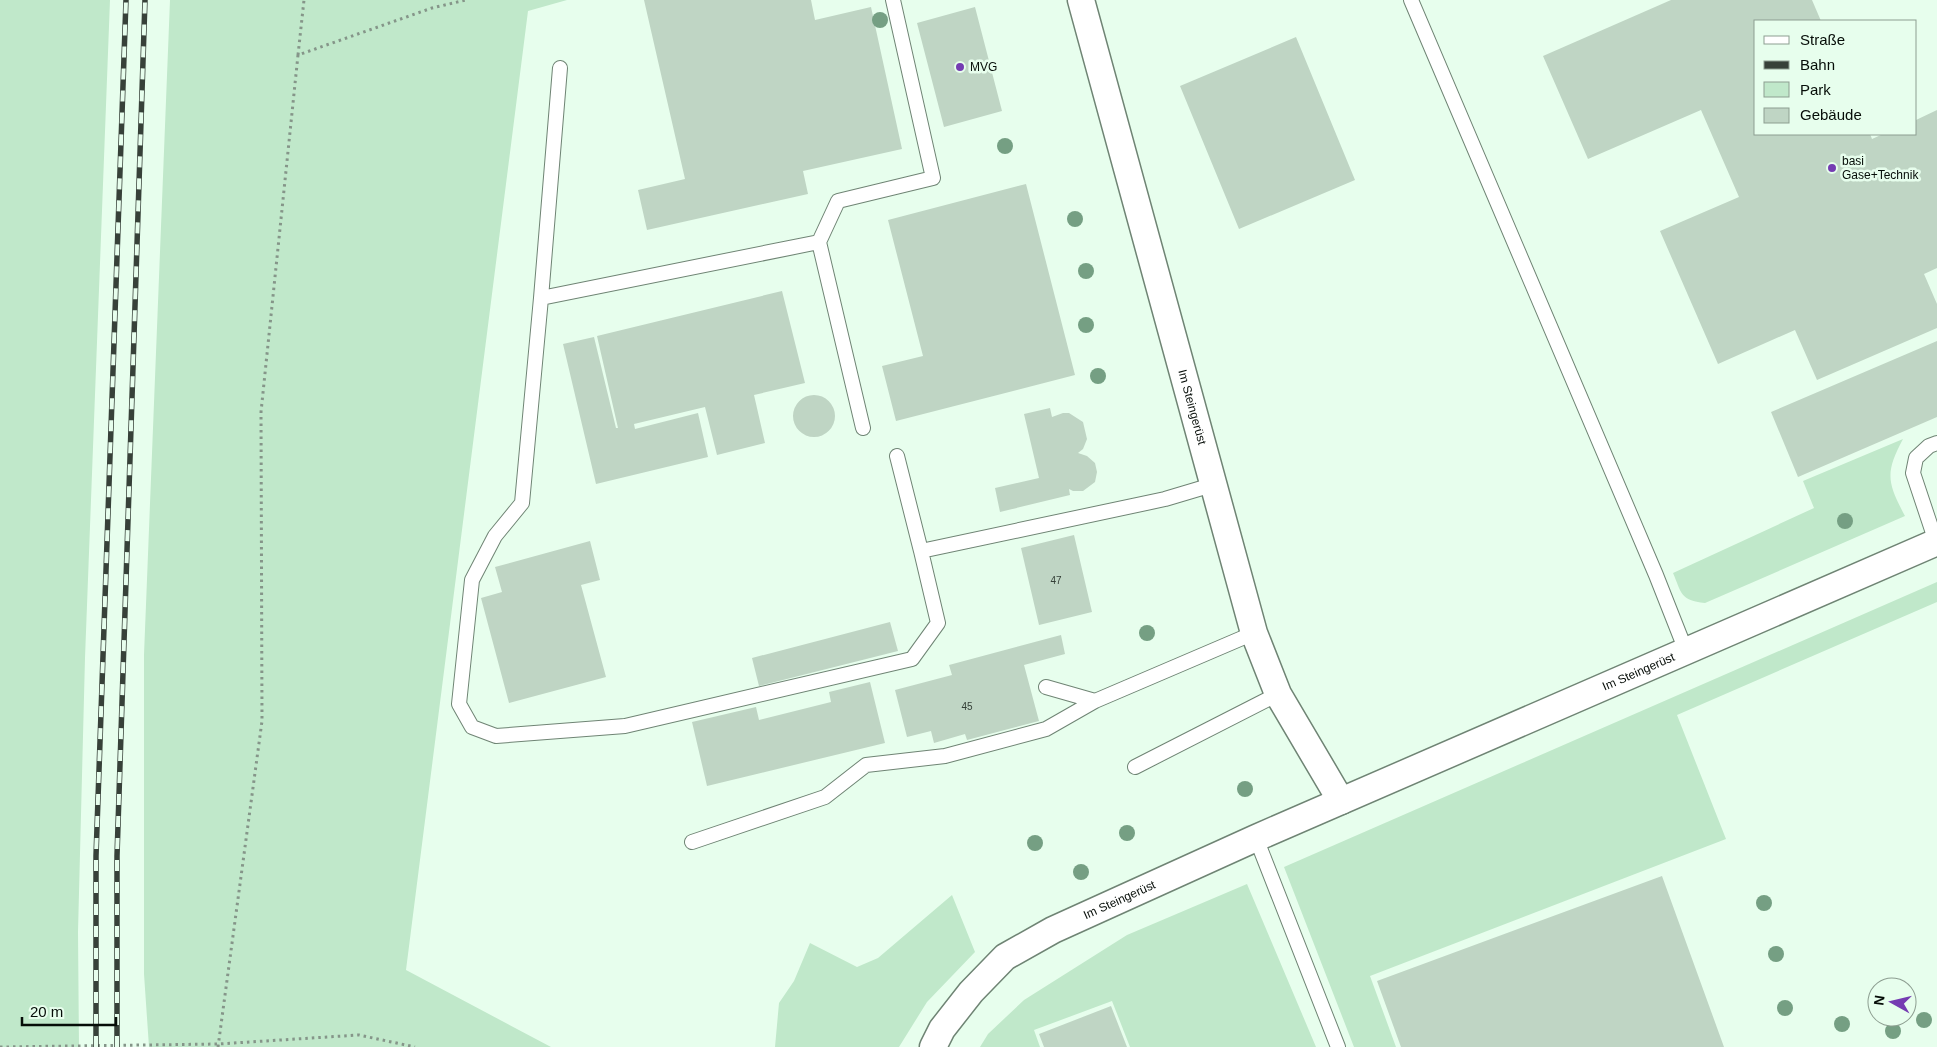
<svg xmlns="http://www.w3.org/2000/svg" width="1937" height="1047" font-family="Arial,sans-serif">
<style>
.green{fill:#c0e8ca}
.building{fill:#bfd5c4}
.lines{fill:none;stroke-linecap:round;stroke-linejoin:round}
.lane-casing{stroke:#6f8474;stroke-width:16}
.street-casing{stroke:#6f8474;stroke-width:29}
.path{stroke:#859589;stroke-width:3;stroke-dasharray:2.5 4;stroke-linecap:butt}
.lane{stroke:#fff;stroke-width:14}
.street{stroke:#fff;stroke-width:26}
.rail-casing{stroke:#374139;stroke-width:5.5}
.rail{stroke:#e7feed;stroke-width:4;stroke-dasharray:11;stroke-linecap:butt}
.tree{fill:#759f83}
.poi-dot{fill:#753cb2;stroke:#e7feed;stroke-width:2}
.labels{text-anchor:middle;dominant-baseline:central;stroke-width:5;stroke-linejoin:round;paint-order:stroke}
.number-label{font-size:10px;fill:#343f37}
.poi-label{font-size:12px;fill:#060d08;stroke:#e7feed;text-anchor:start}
.street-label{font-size:12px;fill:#060d08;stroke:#e7feed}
</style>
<rect width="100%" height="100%" fill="#e7feed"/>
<path class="green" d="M0,0H110L85,658L78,932L79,1047H0Z
M170,0H567L528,11L406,970L551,1047H149L144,974V655Z
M1903,439C1885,473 1887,482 1905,516L1705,603C1680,600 1682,594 1673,573L1814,508L1803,481Z
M1937,582V602L1677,715L1726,839L1370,976L1396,1047H1354L1284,867Z
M1247,884L1316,1047H1130L1112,1001L1034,1030L1040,1047H980L988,1034L1024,1000L1127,935Z
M952,895L975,952L927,1002L899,1047H775L779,1003L794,981L810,943L857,967L878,958Z"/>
<path class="building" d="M644,0H811L815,20L871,7L902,149L803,171L808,194L647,230L638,190L685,179Z
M1671,0H1812L1821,21H1756V134H1870L1872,139L1883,134H1916V120L1937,110V268L1924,274L1937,304V328L1817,380L1795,330L1718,364L1660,231L1739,197L1701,110L1588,159L1543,56Z
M975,7L1002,111L944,127L917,23Z
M1296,37L1355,180L1239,229L1180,86Z
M1026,184L1075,375L896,421L882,366L923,356L888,220Z
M782,291L805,383L754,395L765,443L717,455L705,407L634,424L635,429L698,413L708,457L596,484L563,344L594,337L616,428H618L597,336Z
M1937,341V417L1798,477L1771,412Z
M793 416a21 21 0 1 1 42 0a21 21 0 1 1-42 0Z
M1050,408L1052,417L1063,413H1069L1083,422L1087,439L1083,449L1078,453L1087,456L1095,463L1097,472L1095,482L1083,491H1073L1069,489L1070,495L1000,512L995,488L1039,478L1024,414Z
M1074,535L1092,612L1039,625L1021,548Z
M590,541L600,580L581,585L606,677L509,703L481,598L502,592L495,567Z
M890,622L898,651L759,686L752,658Z
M1061,635L1065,654L1024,665L1039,721L967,740L965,734L934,743L931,731L907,737L895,690L952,675L949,665Z
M870,682L885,743L707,786L692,722L756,707L759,720L831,702L829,692Z
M1662,876L1724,1047H1401L1377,981Z
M1111,1006L1127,1047H1044L1039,1034Z"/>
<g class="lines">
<g class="lane-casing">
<path id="lane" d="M1411,0L1656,575L1686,651
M819,242L541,298L522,503L495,536L472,580L459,704L472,727L496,736L625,726L912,659L938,623L921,551
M541,298L560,68
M863,428L819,242L838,201L933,178L893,0
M897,456L921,551L1165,499L1212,485
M1936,542L1913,473L1916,458L1929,446L1937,443
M1046,687L1095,701L1254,633
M1135,767L1278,694
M1256,838L1338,1047
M692,842L825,797L866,765L945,756L1046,729L1095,701"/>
</g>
<g class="street-casing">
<g id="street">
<path id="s1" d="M1081,0L1254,633L1278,694L1341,801"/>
<path id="s2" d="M933,1047L942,1029L971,992L1005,957L1053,930L1256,838L1937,542"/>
</g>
</g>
<path class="path" d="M298,55L304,0
M0,1047L218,1044L359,1035L415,1047
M218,1047L262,721L261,412L298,55L432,8L466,0"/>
<use href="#lane" class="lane"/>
<use href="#street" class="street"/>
<g class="rail-casing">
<path id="rail" d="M96,1047V856L126,0
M117,1047V856L145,0"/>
</g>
<use href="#rail" class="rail"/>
</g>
<g class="tree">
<circle cx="880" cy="20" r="8"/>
<circle cx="1005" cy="146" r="8"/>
<circle cx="1075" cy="219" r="8"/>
<circle cx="1086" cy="271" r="8"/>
<circle cx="1086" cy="325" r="8"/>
<circle cx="1098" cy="376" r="8"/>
<circle cx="1845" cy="521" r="8"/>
<circle cx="1147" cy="633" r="8"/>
<circle cx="1245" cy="789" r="8"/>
<circle cx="1127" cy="833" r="8"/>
<circle cx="1035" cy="843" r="8"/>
<circle cx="1081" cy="872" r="8"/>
<circle cx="1764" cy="903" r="8"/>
<circle cx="1776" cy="954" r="8"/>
<circle cx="1785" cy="1008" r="8"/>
<circle cx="1924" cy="1020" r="8"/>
<circle cx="1842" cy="1024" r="8"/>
<circle cx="1893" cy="1031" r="8"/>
</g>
<g class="poi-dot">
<circle cx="960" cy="67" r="5"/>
<circle cx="1832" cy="168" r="5"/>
</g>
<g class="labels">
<g class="number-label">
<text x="1056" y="580">47</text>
<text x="967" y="706">45</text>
</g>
<g class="poi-label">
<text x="970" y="67">MVG</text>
<text x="1842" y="161">basi<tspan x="1842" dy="14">Gase+Technik</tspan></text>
</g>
<g class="street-label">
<text stroke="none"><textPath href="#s1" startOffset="422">Im Steingerüst</textPath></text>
<text stroke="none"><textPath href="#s2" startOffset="811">Im Steingerüst</textPath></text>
<text stroke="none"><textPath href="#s2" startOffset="244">Im Steingerüst</textPath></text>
</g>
</g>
<rect x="1754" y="20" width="162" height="115" fill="#e7feed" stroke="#8d9e91"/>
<rect x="1764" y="36" width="25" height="8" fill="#ffffff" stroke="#8d9e91"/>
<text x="1800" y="45" font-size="15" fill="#060d08">Straße</text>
<rect x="1764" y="61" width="25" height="8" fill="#374139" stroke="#8d9e91"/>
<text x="1800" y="70" font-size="15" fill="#060d08">Bahn</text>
<rect x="1764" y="82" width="25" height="15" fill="#c0e8ca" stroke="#8d9e91"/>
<text x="1800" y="95" font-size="15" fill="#060d08">Park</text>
<rect x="1764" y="108" width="25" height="15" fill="#bfd5c4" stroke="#8d9e91"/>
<text x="1800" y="120" font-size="15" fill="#060d08">Gebäude</text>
<g transform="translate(1892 1002) rotate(278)"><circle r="24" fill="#e7feed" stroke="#8d9e91"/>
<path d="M0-4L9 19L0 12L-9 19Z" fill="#753cb2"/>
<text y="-8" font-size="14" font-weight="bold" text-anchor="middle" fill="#060d08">N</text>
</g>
<path d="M22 1017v8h94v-8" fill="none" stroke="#060d08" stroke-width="2.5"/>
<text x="30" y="1017" font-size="15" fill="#060d08" stroke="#e7feed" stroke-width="4" paint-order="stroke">20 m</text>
</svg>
